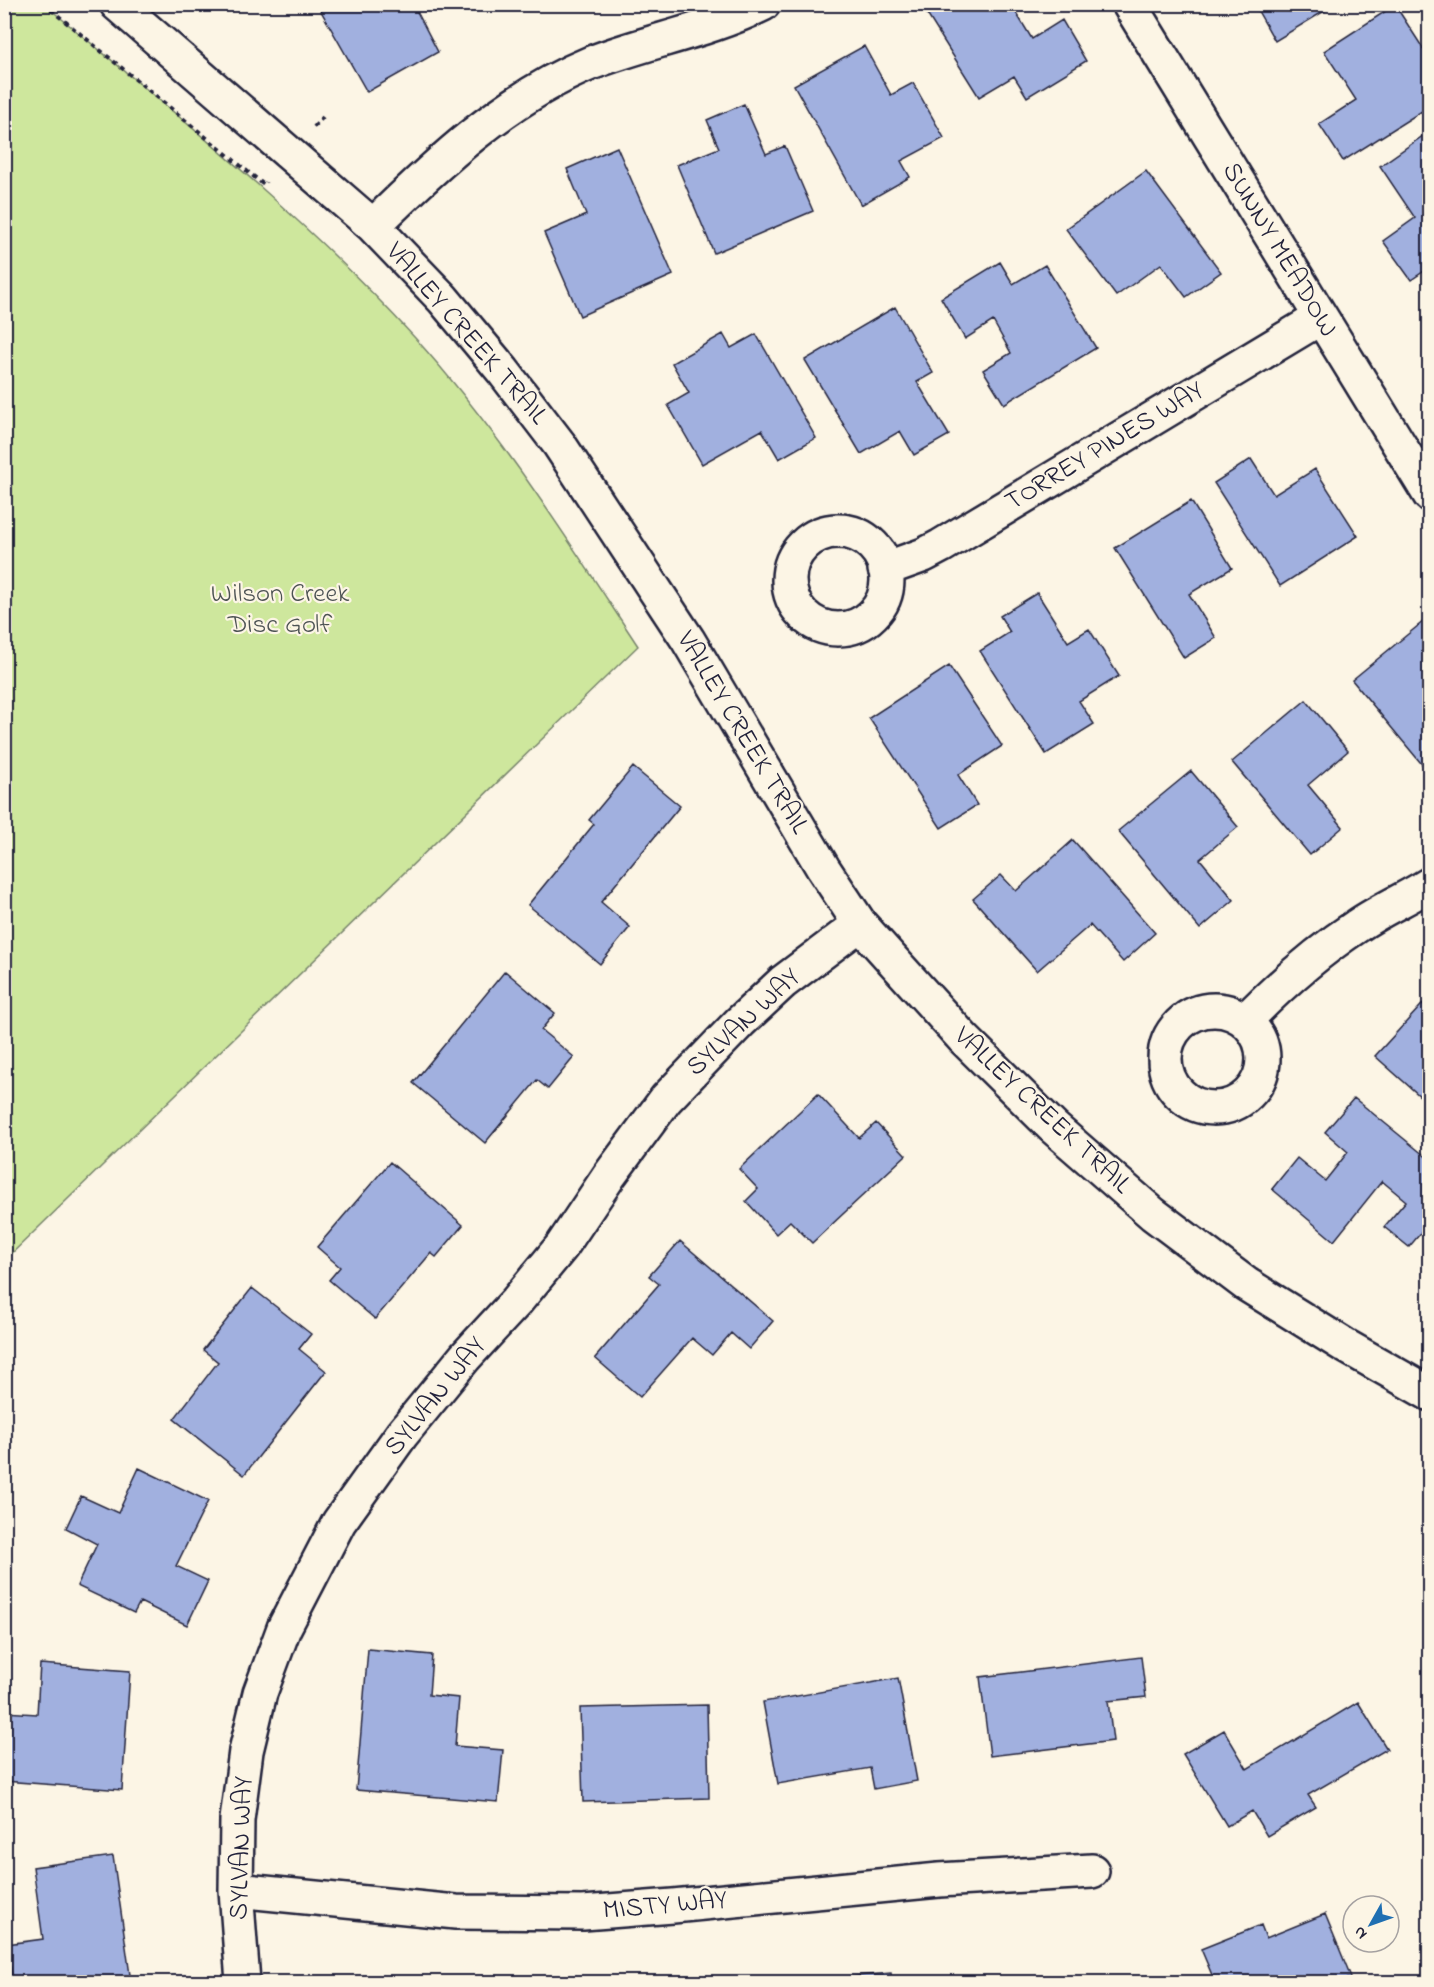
<svg xmlns="http://www.w3.org/2000/svg" width="1434" height="1987" font-family="'Indie Flower',sans-serif">
<style>
.green{fill:#cee79d;stroke:#78846c;stroke-width:1.5}
.building{fill:#a1b0df;stroke:#22223b;stroke-width:1.5}
.lines{fill:none;stroke-linecap:round;stroke-linejoin:round}
.minor-casing{stroke:#22223b;stroke-width:38}
.path{stroke:#22223b;stroke-width:4;stroke-dasharray:4.5 4.5;stroke-linecap:butt}
.minor{stroke:#fcf5e5;stroke-width:33}
.labels{text-anchor:middle;dominant-baseline:central;stroke-width:4.5;stroke-linejoin:round;paint-order:stroke}
.street-label{font-size:27px;fill:#22223b;stroke:#fcf5e5}
.park-label{font-size:27px;fill:#4d5354;stroke:#fcf5e5}
</style>
<rect width="100%" height="100%" fill="#fcf5e5"/>
<filter id="ink" filterUnits="userSpaceOnUse"><feTurbulence type="fractalNoise" baseFrequency=".0167" numOctaves="2"/><feDisplacementMap in="SourceGraphic" scale="12" xChannelSelector="R" yChannelSelector="G"/><feConvolveMatrix kernelMatrix="1 2 1 2 8 2 1 2 1" color-interpolation-filters="sRGB"/></filter>
<g filter="url(#ink)">
<path class="green" d="M44,4C172,111 303,215 415,338C500,432 568,540 638,646L5,1260L4,5Z"/>
<path class="building" d="M317,4H413L438,52L367,92Z
M936,4H1014L1012,6L1032,39L1062,20L1086,61L1027,97L1014,76L979,97L925,11Z
M1254,4H1336L1275,41Z
M1395,5L1430,59V106L1343,161L1319,124L1356,100L1324,51Z
M864,46L891,95L913,83L944,138L901,161L910,177L861,205L794,85Z
M744,104L766,154L785,146L813,211L714,253L677,165L719,148L707,120Z
M1430,131V267L1411,280L1383,241L1415,218L1380,166Z
M617,147L673,275L580,316L544,233L586,215L567,169Z
M1146,171L1221,272L1186,297L1161,264L1116,296L1066,229Z
M1000,262L1013,284L1045,265L1096,348L1004,404L983,370L1011,353L993,321L965,339L941,298Z
M895,307L933,373L917,382L949,435L914,455L900,431L861,454L805,360Z
M723,334L731,348L756,334L816,438L779,459L762,430L702,464L668,405L689,393L672,363Z
M1251,459L1274,495L1315,469L1358,536L1280,586L1214,483Z
M1191,501L1232,568L1189,594L1216,638L1184,658L1115,548Z
M1037,593L1068,642L1089,629L1119,676L1079,701L1094,724L1046,754L980,651L1010,632L1000,616Z
M1430,616V774L1352,680Z
M949,666L1002,746L958,775L977,805L941,828L869,718Z
M1306,700L1348,751L1308,785L1343,827L1310,855L1232,762Z
M633,767L680,806L601,902L630,927L600,964L528,905L594,824L589,820Z
M1191,771L1238,827L1200,859L1234,900L1200,929L1118,831Z
M1073,840L1155,933L1123,962L1090,925L1037,971L973,899L1001,875L1016,891Z
M505,971L555,1013L541,1030L574,1057L548,1089L537,1080L485,1143L413,1083Z
M1430,996V1105L1375,1056Z
M818,1094L859,1138L876,1123L906,1155L812,1243L790,1221L776,1234L746,1201L758,1189L739,1169Z
M1354,1098L1430,1160V1222L1409,1247L1384,1227L1406,1201L1382,1181L1334,1241L1272,1189L1297,1158L1325,1181L1348,1152L1325,1132Z
M390,1162L463,1225L436,1257L431,1253L375,1319L329,1280L340,1267L317,1247Z
M680,1241L773,1321L749,1349L731,1333L712,1355L692,1338L640,1397L595,1358L659,1284L649,1276Z
M252,1288L311,1334L299,1349L326,1371L244,1475L174,1419L218,1362L203,1350Z
M139,1468L208,1501L176,1566L208,1581L187,1625L140,1602L134,1613L77,1586L97,1544L66,1528L81,1496L118,1513Z
M368,1649L432,1655L429,1695L459,1698L455,1746L503,1750L498,1802L356,1790Z
M1141,1657L1146,1697L1108,1701L1113,1741L990,1756L980,1677Z
M40,1664L130,1671L122,1790L4,1781V1712L37,1714Z
M898,1678L917,1781L874,1789L870,1768L778,1784L763,1702Z
M1358,1702L1387,1749L1308,1795L1316,1807L1267,1836L1252,1811L1227,1826L1183,1754L1224,1730L1247,1769Z
M707,1705L709,1798L583,1802L580,1708Z
M113,1856L131,1982H13L7,1944L43,1939L33,1867Z
M1325,1914L1351,1977L1339,1982H1215L1201,1949L1261,1925L1266,1938Z
M891,1973L892,1982H788Z"/>
<g class="lines">
<g class="minor-casing">
<path id="minor" d="M117,4L373,226L443,299L503,371L559,444L688,640L823,868L860,924L963,1038L1053,1127L1153,1214L1246,1284L1344,1345L1430,1394
M1129,4L1430,495
M373,226C437,163 506,98 591,63C647,41 708,31 763,4
M789 580a49 49 0 1 1 98 0a49 49 0 1 1-98 0Z
M885,569L924,555L941,546L1320,318
M1165 1059a49 49 0 1 1 98 0a49 49 0 1 1-98 0Z
M1245,1021C1279,986 1316,953 1357,926C1380,910 1406,899 1430,884
M236,1890L456,1912L583,1913L673,1906L939,1880L1092,1871
M243,1982L236,1890L237,1820L246,1751L260,1693L284,1628L339,1522L402,1434L465,1357L516,1302L562,1246L609,1176L666,1099L740,1022L783,982L860,924"/>
</g>
<path class="path" d="M44,4L264,185L266,182
M314,127L323,117"/>
<use href="#minor" class="minor"/>
</g>
</g>
<g class="labels">
<g class="street-label">
<text transform="translate(1279 250) rotate(59)">SUNNY MEADOW</text>
<text transform="translate(466 334) rotate(49)">VALLEY CREEK TRAIL</text>
<text transform="translate(1105 447) rotate(-31)">TORREY PINES WAY</text>
<text transform="translate(742 733) rotate(59)">VALLEY CREEK TRAIL</text>
<text transform="translate(744 1023) rotate(-43)">SYLVAN WAY</text>
<text transform="translate(1042 1111) rotate(43)">VALLEY CREEK TRAIL</text>
<text transform="translate(436 1397) rotate(-51)">SYLVAN WAY</text>
<text transform="translate(242 1848) rotate(-88)">SYLVAN WAY</text>
<text transform="translate(665 1906) rotate(-5)">MISTY WAY</text>
</g>
<g class="park-label">
<text x="280" y="594">Wilson Creek<tspan x="280" dy="31">Disc Golf</tspan></text>
</g>
</g>
<rect width="1434" height="1987" fill="none" stroke="#fcf5e5" stroke-width="24"/>
<rect x="12" y="12" width="1410" height="1963" fill="none" stroke="#22223b" stroke-width="2" filter="url(#ink)"/>
<g transform="translate(1371 1924) rotate(230)"><circle r="28" fill="#fcf5e5" stroke="#a5a1a1" stroke-width="1.5"/>
<path d="M0-4.5L10 22L0 15L-10 22Z" fill="#1f6fb2"/>
<text y="-9" font-size="16" font-weight="bold" text-anchor="middle" fill="#22223b">N</text>
</g>
</svg>
